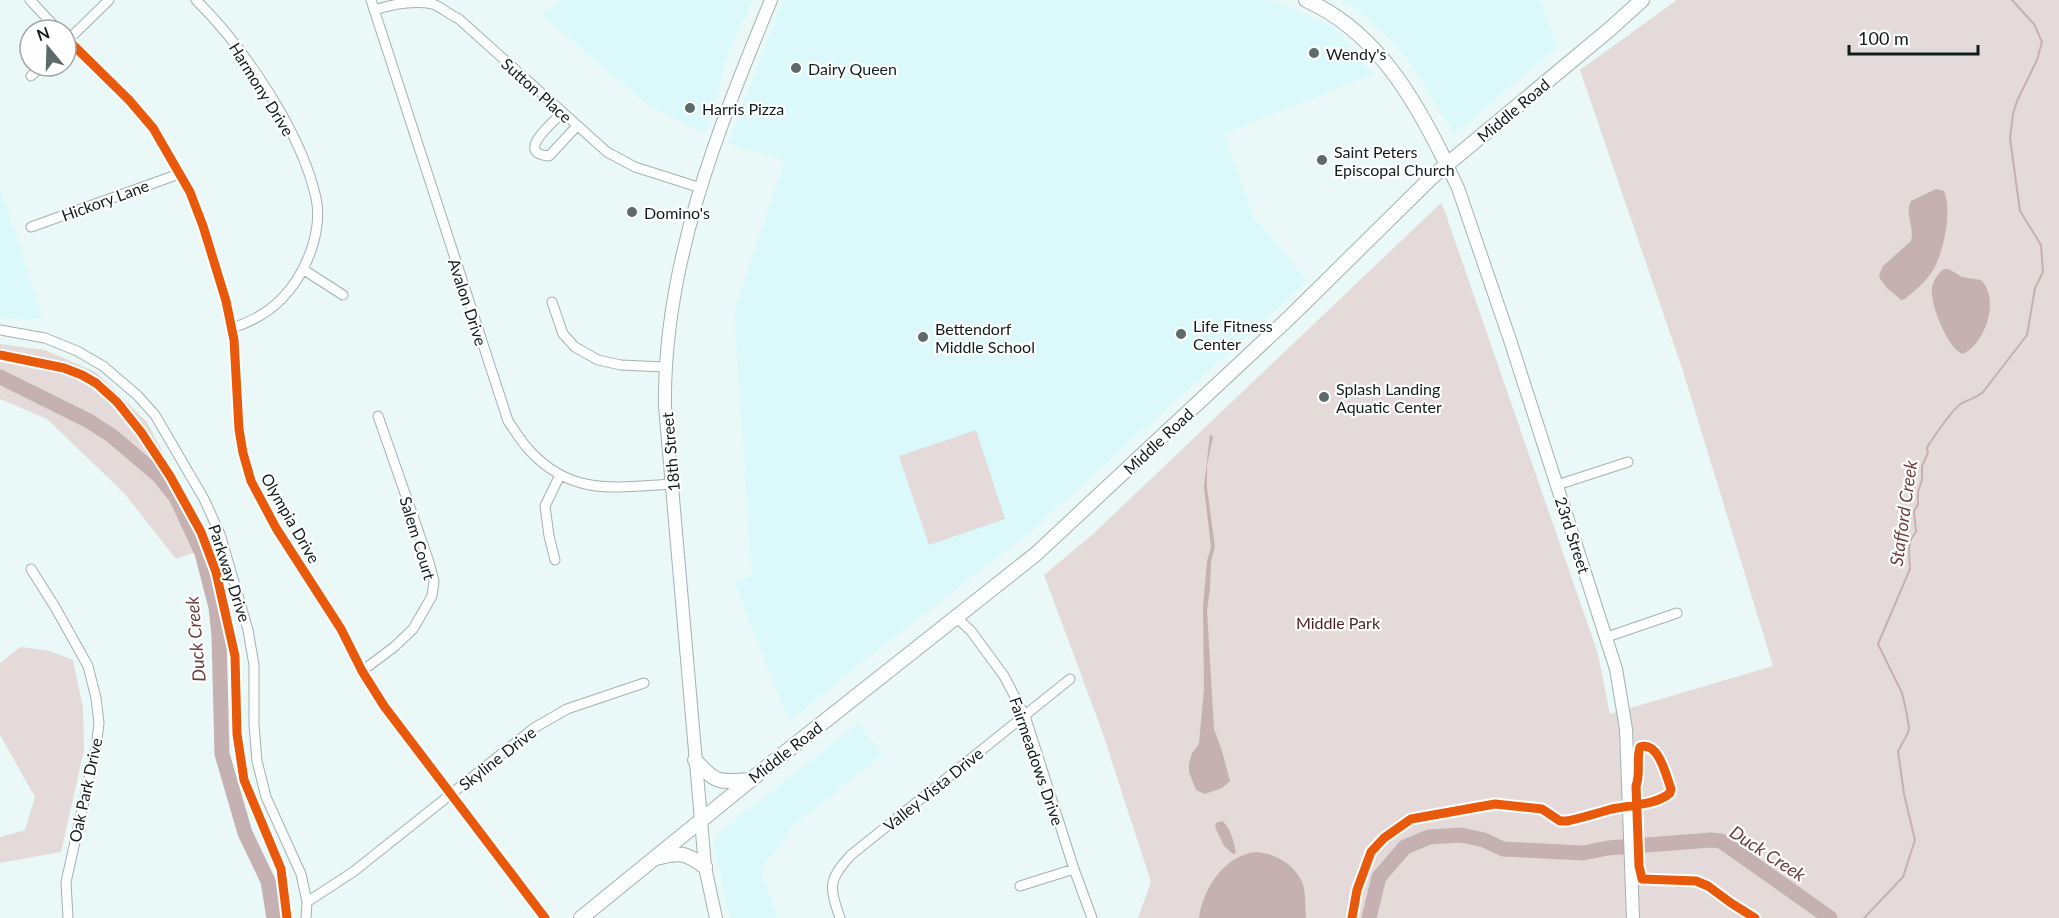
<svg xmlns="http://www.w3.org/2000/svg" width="2059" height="918" font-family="Lato,sans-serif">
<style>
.built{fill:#dbf9fa}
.green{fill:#e5dada}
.water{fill:#c5b1b1}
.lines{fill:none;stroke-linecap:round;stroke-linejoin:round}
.stream{stroke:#c5b1b1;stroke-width:2}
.river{stroke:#c5b1b1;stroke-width:15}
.minor-casing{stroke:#a5b1b1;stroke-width:11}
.tertiary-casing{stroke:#a5b1b1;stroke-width:14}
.secondary-casing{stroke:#a5b1b1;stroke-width:16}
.minor{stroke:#fcfefe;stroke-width:9}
.tertiary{stroke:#fcfefe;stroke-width:12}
.secondary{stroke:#fcfefe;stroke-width:14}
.cycleway-casing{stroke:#fff;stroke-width:13}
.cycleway{stroke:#e8590c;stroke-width:9}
.poi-dot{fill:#5d6a6a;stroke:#fff;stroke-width:2}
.labels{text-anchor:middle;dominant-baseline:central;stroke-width:4.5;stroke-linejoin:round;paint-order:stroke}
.poi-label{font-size:16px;fill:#111d1d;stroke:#fff;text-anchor:start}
.street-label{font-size:16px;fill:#111d1d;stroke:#fff}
.park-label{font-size:16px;fill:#4e1f22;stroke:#fff}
.water-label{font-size:18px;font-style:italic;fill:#6f3d3e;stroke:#fff}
</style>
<rect width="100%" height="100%" fill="#eaf8f8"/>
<path class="built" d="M560,0H753L728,54L706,133L650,107L542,15Z
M783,0H1270L1334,27L1374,74L1224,134L1254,217L1308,281L1026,536L886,643L789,722L734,582L752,575L734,312L785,160L728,144Z
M1343,0H1541L1557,47L1454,134L1415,71L1395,44L1356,9Z
M0,186L30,278L43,318L24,320L0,317Z
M858,723L883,755L796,823L761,870L778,918H731L726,904L714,843L720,832Z"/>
<path class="green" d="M1677,0H2059V918H1138L1151,882L1102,731L1044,575L1092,535L1441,203L1445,212L1598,654L1610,714L1773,666L1683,371L1580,70Z
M0,344L45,350L96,372L147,422L212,546L176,559L124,493L47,419L0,399Z
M976,430L1005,519L929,545L899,456Z
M20,647L50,651L73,660L83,708L84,750L61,852L0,863V837L25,830L35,797L0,735V663Z"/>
<path class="water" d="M1936,189L1944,191C1953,211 1943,259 1929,276C1922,285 1913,292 1905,299L1901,300L1887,288L1880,279L1879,275L1883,266L1911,241C1915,227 1904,215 1911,201Z
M1944,269H1949L1962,277L1981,280C2000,299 1986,343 1963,354C1948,350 1930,304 1932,289C1932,282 1938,273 1944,269Z
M1210,434L1213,437L1207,465V488L1215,547L1211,561L1210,589L1207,610L1214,729L1222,751L1230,781L1222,788L1205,794L1196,790L1189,772V764L1192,753L1199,744L1204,688L1203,607L1207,561L1211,547L1204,487Z
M1222,821C1231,827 1234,843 1236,853L1233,854L1224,846L1215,827L1216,823Z
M1258,852C1278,855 1295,865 1303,884C1306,894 1305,908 1306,918H1199C1203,888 1226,853 1258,852Z"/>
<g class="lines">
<path class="stream" d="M1864,918L1903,877L1915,840L1904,794L1898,751L1908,733L1909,727L1906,710L1902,693L1878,644L1910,569L1909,549L1911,539L1916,532L1914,511L1918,504V492L1922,480V466L1928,453L1927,448L1929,444C1937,433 1951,410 1962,403C1970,399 1976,398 1983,392L2027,335L2035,288L2043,272L2041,245L2020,211L2010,138L2013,114L2017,101L2037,60L2042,42L2034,24L2012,0"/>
<path class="river" d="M0,377L89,421L112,436L158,475L176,497L202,553L216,607L219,636L222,754L245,833L268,881L274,918
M1369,918L1379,877L1405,847L1429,837L1461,835L1484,840L1503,849L1583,853L1608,848L1711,840L1721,841L1830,918"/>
<g class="minor-casing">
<path id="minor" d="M30,0L58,30
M196,0C243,46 302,133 316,198C322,225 311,258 296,281C280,305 260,319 232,328
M371,0L508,421C515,431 522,443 530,451C573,497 616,487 673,484
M374,10C393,4 413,0 433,4C441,7 450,15 459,19L607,152L635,167L701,188
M66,38L129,100L153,128L190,192L203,226L226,301L234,340L239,429L243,453L251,481L276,528L341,629L362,671L384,706L545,918
M66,42L109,0
M31,76L42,66
M562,113C553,122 514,154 549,156L577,126
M31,227L179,174
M304,270L343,295
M552,302L563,334L575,347L598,360L621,365L665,367
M0,330L45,338L77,351L103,366L137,395L155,415L204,499L220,534L248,630L254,665V725L257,761L266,797L301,874L307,902L306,918
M1557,485L1628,462
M555,560L549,536L545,506L560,475
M31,569L55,607L88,666L96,698L99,723L96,748L66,882L68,918
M957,618L971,631L1004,676L1025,716L1074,869L1092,918
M1607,637L1677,613
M362,671L394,647L413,629L432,596L434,581L428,559L378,416
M1020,886L1074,869
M307,902L353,872L534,728L567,709L644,683
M840,918C829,886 828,880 851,855L1070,679"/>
</g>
<g class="tertiary-casing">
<path id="tertiary" d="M1447,165L1458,188L1510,340L1616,669L1626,729L1633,918
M716,918L705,867L701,820L665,406C663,265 718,129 771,0"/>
</g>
<g class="secondary-casing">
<path id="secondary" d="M1306,0C1376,31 1415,99 1447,165
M695,760C716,784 719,782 749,780
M656,858C680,852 685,852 705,867
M581,918L763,770L1036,554L1290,317L1432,177L1610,29L1642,0"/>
</g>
<use href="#minor" class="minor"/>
<use href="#tertiary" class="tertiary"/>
<use href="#secondary" class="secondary"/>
<g class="cycleway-casing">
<path id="cycleway" d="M66,38L129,100L153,128L190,192L203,226L226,301L234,340L239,429L243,453L251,481L276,528L341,629L362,671L384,706L545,918
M0,355L64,368L82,375L96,383L117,402L141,432L170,476L201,532L216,572L235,656L237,734L244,780L281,869L287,918
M1352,918L1357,890L1371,852L1384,838L1411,819L1495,804L1542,809L1560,821H1567C1582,818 1597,813 1612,809C1631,805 1656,805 1670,793L1671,789C1666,776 1659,741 1640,747C1636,760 1641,773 1636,786L1639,866L1642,879L1696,881L1708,886L1731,903L1755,918"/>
</g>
<use href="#cycleway" class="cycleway"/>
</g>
<g class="poi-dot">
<circle cx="1314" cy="53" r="6"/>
<circle cx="796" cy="68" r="6"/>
<circle cx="690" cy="108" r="6"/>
<circle cx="1322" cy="160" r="6"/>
<circle cx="632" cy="212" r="6"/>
<circle cx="1181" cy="334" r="6"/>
<circle cx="923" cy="337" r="6"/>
<circle cx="1324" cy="397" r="6"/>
</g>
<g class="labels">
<g class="poi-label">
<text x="1326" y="53">Wendy's</text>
<text x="808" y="68">Dairy Queen</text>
<text x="702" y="108">Harris Pizza</text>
<text x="1334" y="151">Saint Peters<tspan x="1334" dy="18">Episcopal Church</tspan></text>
<text x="644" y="212">Domino's</text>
<text x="1193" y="325">Life Fitness<tspan x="1193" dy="18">Center</tspan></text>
<text x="935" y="328">Bettendorf<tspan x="935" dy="18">Middle School</tspan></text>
<text x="1336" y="388">Splash Landing<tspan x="1336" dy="18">Aquatic Center</tspan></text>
</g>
<g class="street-label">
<text transform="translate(262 89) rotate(58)">Harmony Drive</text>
<text transform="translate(537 90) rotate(42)">Sutton Place</text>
<text transform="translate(1513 110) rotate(-40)">Middle Road</text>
<text transform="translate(105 200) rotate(-20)">Hickory Lane</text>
<text transform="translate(468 302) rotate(72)">Avalon Drive</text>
<text transform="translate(1158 441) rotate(-43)">Middle Road</text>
<text transform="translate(670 452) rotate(-95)">18th Street</text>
<text transform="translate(291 518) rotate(60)">Olympia Drive</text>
<text transform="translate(1573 535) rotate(72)">23rd Street</text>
<text transform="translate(418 538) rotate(73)">Salem Court</text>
<text transform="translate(230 573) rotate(72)">Parkway Drive</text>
<text transform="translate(785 752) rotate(-38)">Middle Road</text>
<text transform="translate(497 758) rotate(-38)">Skyline Drive</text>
<text transform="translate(1037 761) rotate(71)">Fairmeadows Drive</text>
<text transform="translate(933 789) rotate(-39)">Valley Vista Drive</text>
<text transform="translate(85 790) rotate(-78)">Oak Park Drive</text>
</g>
<g class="park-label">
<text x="1338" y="622">Middle Park</text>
</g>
<g class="water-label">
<text transform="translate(1903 513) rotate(-82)">Stafford Creek</text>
<text transform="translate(195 639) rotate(-95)">Duck Creek</text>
<text transform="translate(1768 853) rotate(33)">Duck Creek</text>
</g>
</g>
<g transform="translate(48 48) rotate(341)"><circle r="28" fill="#ffffff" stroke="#a0a5a5" stroke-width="1.5"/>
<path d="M0-4.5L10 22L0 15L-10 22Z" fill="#5d6a6a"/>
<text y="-9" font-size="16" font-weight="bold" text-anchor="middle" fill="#111d1d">N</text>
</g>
<path d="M1849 45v9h129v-9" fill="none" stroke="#111d1d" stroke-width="3"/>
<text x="1858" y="45" font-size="18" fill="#111d1d" stroke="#ffffff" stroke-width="4.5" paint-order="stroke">100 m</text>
</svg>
